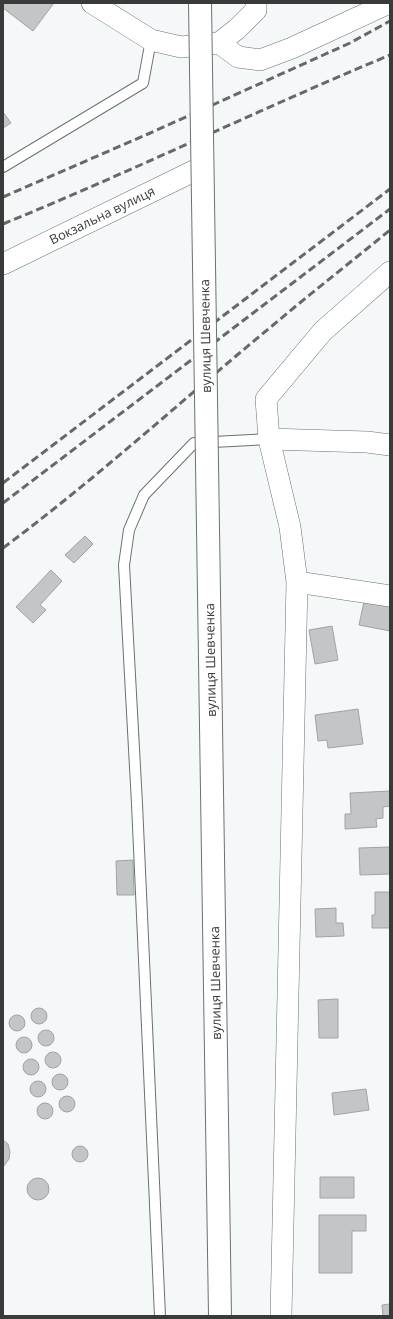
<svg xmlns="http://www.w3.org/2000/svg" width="393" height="1319" font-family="'Open Sans',sans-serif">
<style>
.building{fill:#c2c6c7;stroke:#a0a4a5}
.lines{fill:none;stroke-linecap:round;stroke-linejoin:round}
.lane-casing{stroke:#6c7071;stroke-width:12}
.street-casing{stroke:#6c7071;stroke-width:22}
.lane{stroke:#fff;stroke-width:10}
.street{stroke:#fff;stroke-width:21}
.rail{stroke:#676969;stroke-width:3;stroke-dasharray:8 4;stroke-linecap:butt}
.primary-bridge-casing{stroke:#6c7071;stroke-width:24;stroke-linecap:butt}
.primary-bridge{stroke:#fff;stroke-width:22}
.labels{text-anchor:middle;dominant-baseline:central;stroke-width:3;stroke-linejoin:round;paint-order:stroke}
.street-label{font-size:13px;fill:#393b3b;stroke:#fff}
</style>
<rect width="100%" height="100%" fill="#f4f8f9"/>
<path class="building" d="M3,3H54L33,31L3,8Z
M3,112L11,123L3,128Z
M85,536L93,544L74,563L65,555Z
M51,570L62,581L40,605L46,610L33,623L16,607Z
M365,597L390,603V631L359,625Z
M332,626L338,660L315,664L309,630Z
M358,709L363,744L328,748L327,740L318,741L315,715Z
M390,791V806L383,807V818L376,819L377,827L345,829V814H351L350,793Z
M390,847V874L360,875L359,848Z
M133,860L134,895H117L116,861Z
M375,892H390V928H372V915H375Z
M336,908V923H343L344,936L316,937L315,909Z
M338,999V1038H319L318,1000Z
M31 1016a8 8 0 1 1 16 0a8 8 0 1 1-16 0Z
M9 1023a8 8 0 1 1 16 0a8 8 0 1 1-16 0Z
M38 1038a8 8 0 1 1 16 0a8 8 0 1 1-16 0Z
M16 1045a8 8 0 1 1 16 0a8 8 0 1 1-16 0Z
M45 1060a8 8 0 1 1 16 0a8 8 0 1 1-16 0Z
M23 1067a8 8 0 1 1 16 0a8 8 0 1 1-16 0Z
M52 1082a8 8 0 1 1 16 0a8 8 0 1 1-16 0Z
M30 1089a8 8 0 1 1 16 0a8 8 0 1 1-16 0Z
M366,1089L369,1110L334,1115L332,1093Z
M59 1104a8 8 0 1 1 16 0a8 8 0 1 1-16 0Z
M37 1111a8 8 0 1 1 16 0a8 8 0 1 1-16 0Z
M3,1140L8,1144L10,1152L9,1159L3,1167Z
M72 1154a8 8 0 1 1 16 0a8 8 0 1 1-16 0Z
M320,1177H354V1198H320Z
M27 1189a11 11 0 1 1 22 0a11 11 0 1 1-22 0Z
M319,1215H366V1231H352V1273H319Z
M390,1304V1316H383L382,1305Z"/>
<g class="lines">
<g class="lane-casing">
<path id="lane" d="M3,167L143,83L151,40
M160,1316L137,804L124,565L129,530L144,495L194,443L269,439"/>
</g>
<g class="street-casing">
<path id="street" d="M92,3L151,40L181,47L219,43L237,29L256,10V3
M219,43L238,57L260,60L292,48L389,3
M3,264L202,167
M269,439L367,442L390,445
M297,582L390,596
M281,1316L297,582L290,527L269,439L266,399L323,331L390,272"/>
</g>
<use href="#lane" class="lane"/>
<use href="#street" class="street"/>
<path class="rail" d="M3,197L148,134L350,43L390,21
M3,224C133,171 260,109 390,55
M3,483L390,189
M3,503L390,209
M3,548C96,479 182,400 272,326C311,293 351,262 390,230"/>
<g class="primary-bridge-casing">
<path id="primary-bridge" d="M200,3L220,1316"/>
</g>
<use href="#primary-bridge" class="primary-bridge"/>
</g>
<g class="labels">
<g class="street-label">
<text transform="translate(102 215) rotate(-26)">Вокзальна вулиця</text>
<text transform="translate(205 336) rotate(-91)">вулиця Шевченка</text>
<text transform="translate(210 660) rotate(-91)">вулиця Шевченка</text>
<text transform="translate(215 983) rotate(-91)">вулиця Шевченка</text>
</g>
</g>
<rect width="393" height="1319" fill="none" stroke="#393b3b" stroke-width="8"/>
</svg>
